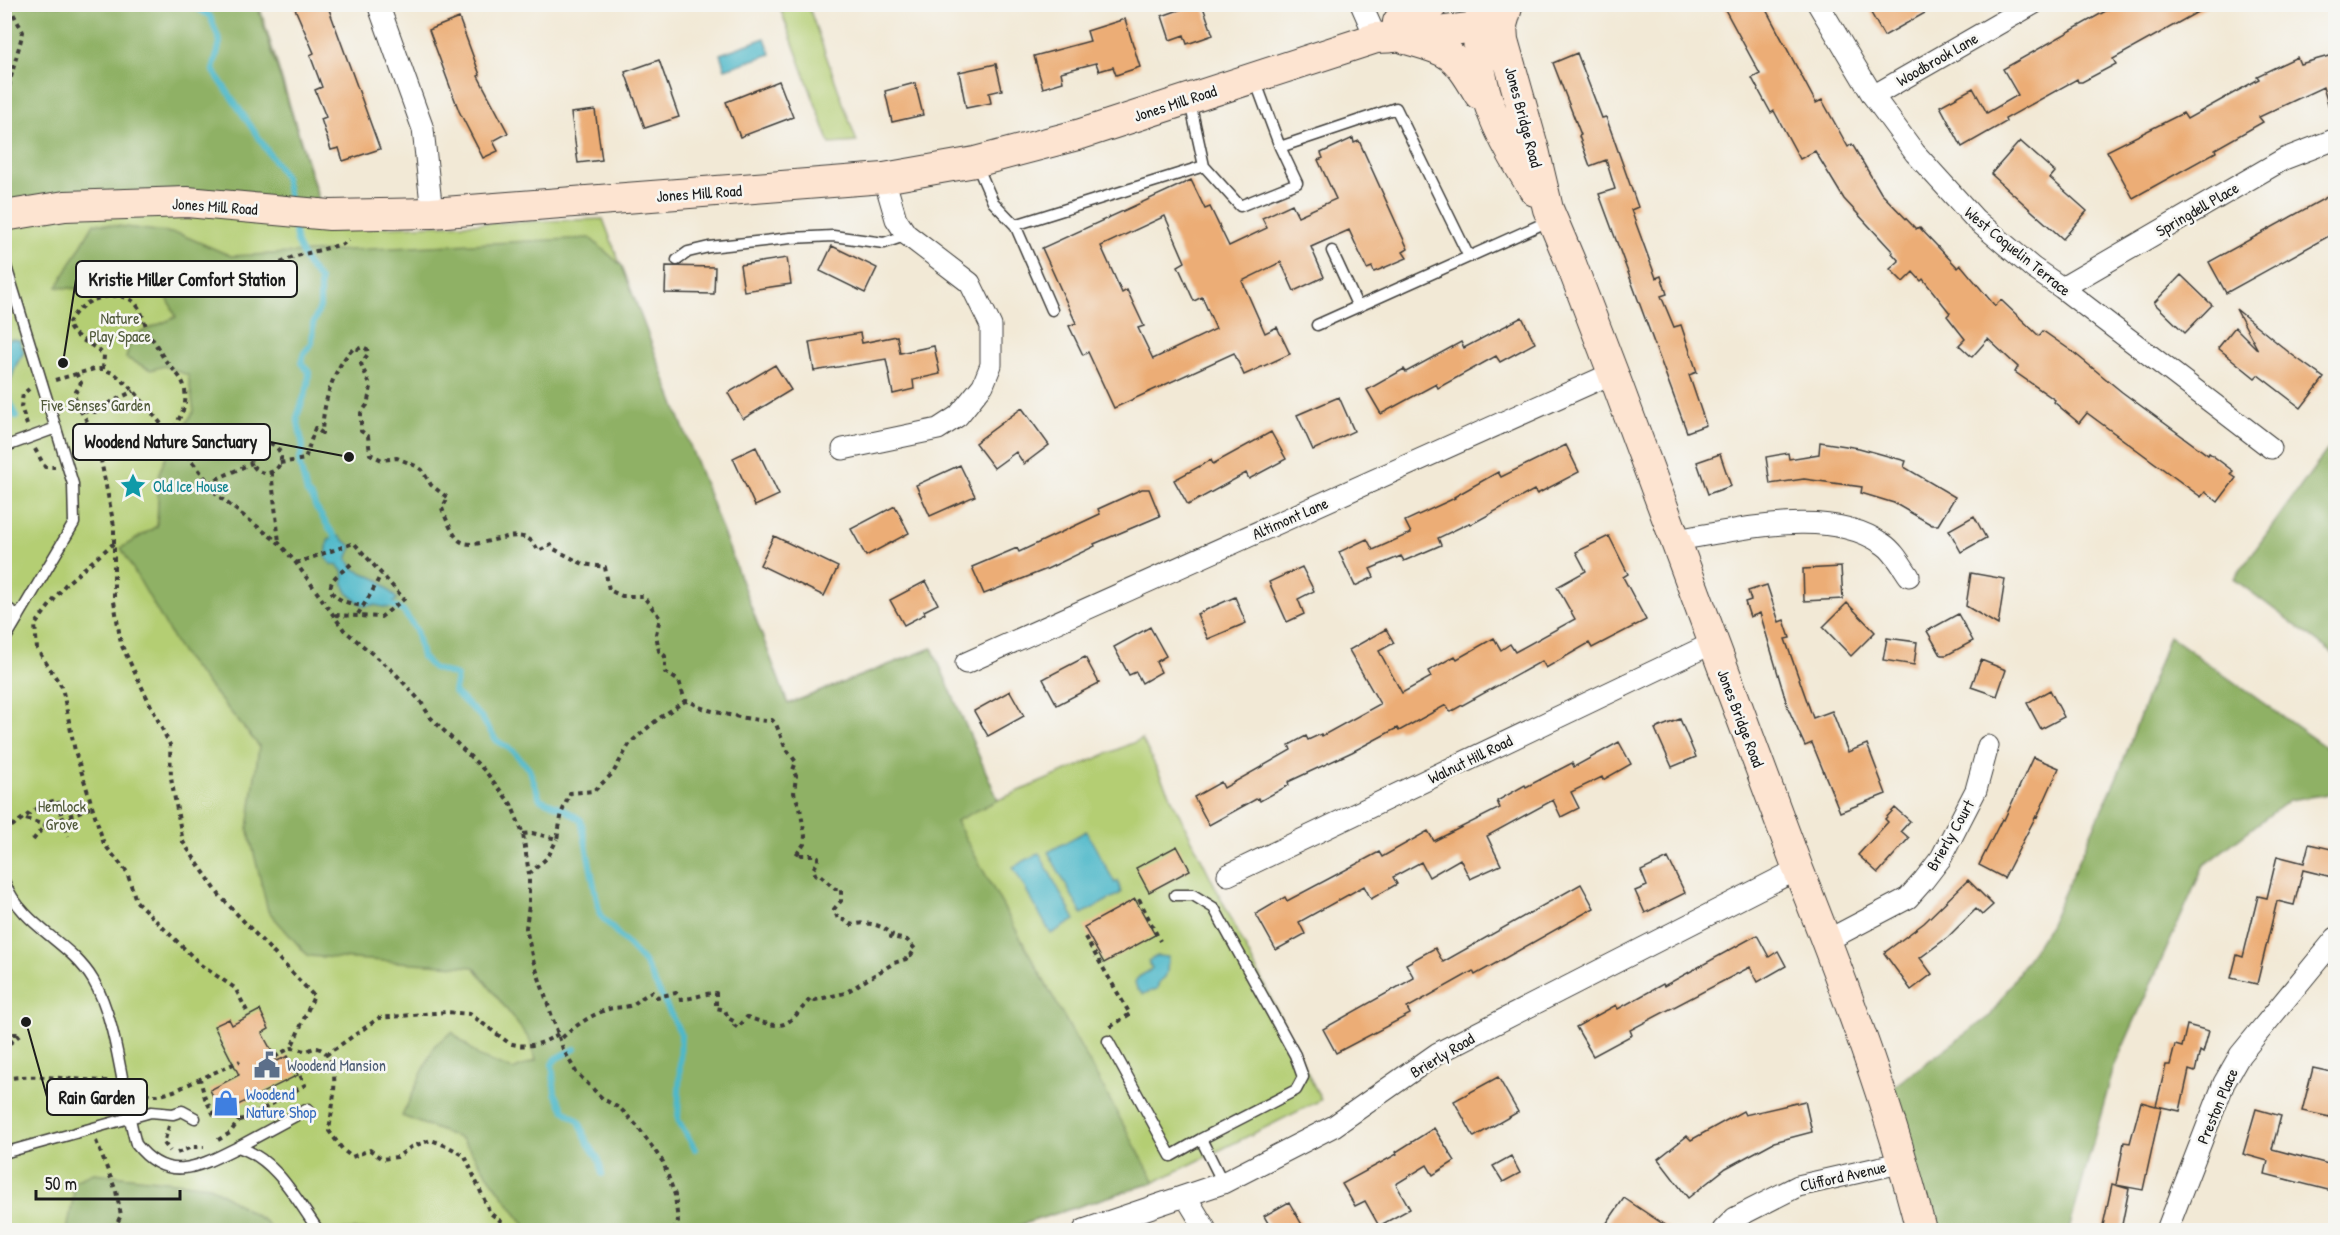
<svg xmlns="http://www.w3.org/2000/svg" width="2340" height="1235" font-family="'Patrick Hand',sans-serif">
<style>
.green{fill:#b4ce73;stroke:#687548;stroke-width:1.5}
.forest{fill:#8fb165;stroke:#566640;stroke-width:1.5}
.water{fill:#4db8c9;stroke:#346a72;stroke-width:1.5}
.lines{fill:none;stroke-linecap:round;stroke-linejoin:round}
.stream{stroke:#4db8c9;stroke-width:6}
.building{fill:#ecad76;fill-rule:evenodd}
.lane-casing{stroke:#3c3b38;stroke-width:13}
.street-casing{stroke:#3c3b38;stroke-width:23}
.secondary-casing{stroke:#3c3b38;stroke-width:32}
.path{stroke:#3c3b38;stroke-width:4;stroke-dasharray:4.5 4.5;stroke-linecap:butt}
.lane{stroke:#fff;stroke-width:10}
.street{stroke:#fff;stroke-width:21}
.secondary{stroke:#fde4d1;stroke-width:30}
.labels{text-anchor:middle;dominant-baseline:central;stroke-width:5;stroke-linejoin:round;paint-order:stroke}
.street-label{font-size:16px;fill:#1c1c1c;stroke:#f6f6f2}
.park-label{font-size:16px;fill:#515a3a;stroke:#f6f6f2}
.culture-label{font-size:16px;fill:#0d838f;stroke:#f6f6f2;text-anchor:start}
.service-label{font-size:16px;fill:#4e5e75;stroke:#f6f6f2;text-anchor:start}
.shop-label{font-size:16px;fill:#366cbe;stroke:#f6f6f2;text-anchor:start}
.leader{fill:none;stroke:#1c1c1c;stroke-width:2}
.callout-dot{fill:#1c1c1c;stroke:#f6f6f2;stroke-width:2}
.callout{fill:#f6f6f2;stroke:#1c1c1c;stroke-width:2}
.callout-label{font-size:18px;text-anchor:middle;font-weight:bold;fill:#1c1c1c}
</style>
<rect width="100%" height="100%" fill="#f6f6f2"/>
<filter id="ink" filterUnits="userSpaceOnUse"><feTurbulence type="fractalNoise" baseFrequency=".0167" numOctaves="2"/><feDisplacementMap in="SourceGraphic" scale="12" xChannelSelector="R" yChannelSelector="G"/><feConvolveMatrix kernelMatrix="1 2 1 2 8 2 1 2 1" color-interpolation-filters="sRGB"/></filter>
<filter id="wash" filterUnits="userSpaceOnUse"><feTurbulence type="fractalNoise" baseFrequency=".008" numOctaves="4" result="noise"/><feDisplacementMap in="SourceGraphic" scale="24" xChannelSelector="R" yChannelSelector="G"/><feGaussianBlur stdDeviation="1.35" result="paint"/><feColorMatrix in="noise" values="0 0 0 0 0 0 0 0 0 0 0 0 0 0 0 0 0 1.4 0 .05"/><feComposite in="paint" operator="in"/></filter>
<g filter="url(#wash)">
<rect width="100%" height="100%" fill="#f2e9d6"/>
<path class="green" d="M5,5H259L328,229L603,219L788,704L932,648L998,800L1142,739L1321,1100L1155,1182L1004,1230H5Z
M779,5H808L857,142L830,144Z"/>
<path class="forest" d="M5,5H257L320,204L5,207Z
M94,223L180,234L231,256L590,238L622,266L788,704L932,648L998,800L956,821L1155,1182L1004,1230H528L462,1139L402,1116L435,1045L452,1032L480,1057L513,1070L536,1060L530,1040L474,967L308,956L268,911L248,829L259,746L182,654L121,548L157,526L159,474L167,453L194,411L188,375L164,366L151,370L126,358L132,336L176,317L167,297L57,287Z
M2335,439V655L2234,579Z
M2169,636L2335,754V793L2289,800L2204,865L2114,1067L2069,1230H1921L1881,1096L1991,1015L2049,926L2120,770Z
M94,1173L210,1186L266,1222L272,1230H67L74,1194L69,1183Z"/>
<path class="water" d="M765,38L771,54L725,69L720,54Z
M11,339L19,340L24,352L16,365L7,393L4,381L5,343Z
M339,536L352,547L347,559L356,570L379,580L397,599L388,608L374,605L364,606C351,597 340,590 344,573L337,565L331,564L326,558L328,540Z
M1086,831L1115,883L1118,881L1121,893L1082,914L1048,852Z
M1039,853L1075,920L1051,934L1013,867Z
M1157,956L1168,957L1167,972L1165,977L1159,982L1157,989L1143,994L1137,989L1135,982C1139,973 1147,975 1152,968L1148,961Z"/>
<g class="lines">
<path class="stream" d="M190,4L210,16L220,42L213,70L285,177L290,204
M293,220L297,244L307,264L320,280V307L313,324L312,343L304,353L301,363L309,372L308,385L297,417L303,447L299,462L307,493L313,499L315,506L335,537L337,544
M7,393L16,417
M385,601L404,612L416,630L422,657L433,668L457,676L454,692L481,717L496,740L513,751L529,769L540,799L564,809L581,820L600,915L644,962L681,1034L678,1120L695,1149
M575,1049L557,1058L552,1064L555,1093L564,1110L579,1121L588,1143L599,1160L602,1174"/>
</g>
<g id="blocks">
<path class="building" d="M293,4H327L380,149L343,161L339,148L331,150L321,119L326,117L315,90L322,87L310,55L314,53Z
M1196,4H1202L1213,35L1187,44L1184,35L1170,40L1162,16Z
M1722,4H1763L1816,103L1822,100L1848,147L1852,144L1881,193L1916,229L1919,227L1958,268L1961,265L1995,306L2001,300L2039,336L2043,331L2073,352L2122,392L2208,455L2209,453L2233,471L2230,474L2236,478L2218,502L2205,492L2201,497L2087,413L2079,423L2054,402L2055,400L2015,372L2018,367L1988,339L1972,357L1959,345L1965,339L1947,316L1950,313L1923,279L1921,281L1913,272L1903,282L1890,269L1899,261L1892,253L1893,252L1844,199L1815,151L1800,159L1774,111L1771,113L1752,78L1760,74Z
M1866,4H1941L1884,36Z
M2118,4H2212L2113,59L2116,64L2082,82H2078L2077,79L2005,119L2006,122L1962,147L1940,106L1973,88L1987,113L2018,95L2003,69Z
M459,18L480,75L478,76L508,133L493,141L498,151L483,158L459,111L429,30Z
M1125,19L1140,67L1116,75L1113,67L1099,71L1096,63L1061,72L1063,82L1043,88L1034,56L1090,41L1087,31Z
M1577,53L1602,118L1606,117L1638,207L1631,210L1656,278L1661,276L1667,294L1661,296L1674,327L1681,325L1697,372L1689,375L1706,425L1687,432L1599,194L1615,189L1606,160L1590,166L1579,136L1581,135L1553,63Z
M2336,54V113L2331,114L2323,87L2259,117L2263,122L2215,149L2216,152L2133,198L2107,151L2183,113L2187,119L2259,79L2257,76L2297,57L2300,64Z
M659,60L679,117L645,128L625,72Z
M996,64L1002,90L989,93L991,103L966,108L959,72Z
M779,81L793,117L740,137L726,102Z
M915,83L923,115L892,122L885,91Z
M595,110L602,160L578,163L571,113Z
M1353,138L1354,143L1359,141L1408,249L1403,252L1407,258L1374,272L1372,267L1367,269L1349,230L1311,247L1324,277L1294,291L1281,262L1242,281L1265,333L1277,327L1290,354L1244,375L1234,353L1114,408L1088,352L1083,355L1069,326L1076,323L1042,248L1191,180L1205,209L1210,207L1229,246L1267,228L1262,218L1292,204L1298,216L1336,199L1318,160L1323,158L1321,153ZM1165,216L1185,262L1178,266L1194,301L1202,297L1216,329L1153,359L1138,328L1144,326L1127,290L1122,293L1101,246Z
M2020,141L2055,172L2050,178L2087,211L2063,239L1991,174Z
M2336,192V232L2226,293L2209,262Z
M832,246L877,268L865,293L820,271Z
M787,258L791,284L744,291L740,265Z
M666,266L715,267L714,294L665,293Z
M2181,275L2212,305L2185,333L2154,303Z
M2236,309L2291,354L2324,378L2301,408L2258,375L2255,378L2218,348L2235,327L2258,350Z
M1522,317L1535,343L1500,362L1496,356L1438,388L1436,384L1381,414L1367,390L1404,369L1406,372L1461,342L1464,348Z
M860,333L862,343L897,336L900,353L934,346L940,374L913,380L914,389L893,394L886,359L814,371L809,342Z
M775,365L791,390L743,419L728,393Z
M1339,397L1354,431L1313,450L1297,415Z
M1022,408L1049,445L1024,464L1016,452L994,468L975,443Z
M1271,432L1286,459L1249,479L1246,473L1188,505L1174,480L1211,460L1213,464Z
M1820,442L1859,448L1906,461L1904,467L1955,497L1938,525H1932L1894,503L1861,493L1862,487L1804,479L1770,484L1766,457L1788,453L1789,459L1819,454Z
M1566,445L1579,472L1537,494L1534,490L1470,525L1469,523L1438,538L1441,545L1404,561L1401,556L1370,569L1374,577L1355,586L1339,552L1367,539L1373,550L1411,533L1405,521L1455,498L1454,497L1498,472L1501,477Z
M756,447L779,495L755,506L733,458Z
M1720,454L1731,486L1708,494L1697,462Z
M960,465L975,496L930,516L916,485Z
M1142,489H1149L1160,516L1094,544L1095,546L1047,569L984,594L972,567L1017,548L1019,552L1100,514L1098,509Z
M895,506L909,533L866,556L851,529Z
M1974,516L1986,538L1961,552L1949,530Z
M774,536L838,567L824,596L760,565Z
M1609,536L1628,574L1623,577L1646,620L1592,648L1589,643L1546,668L1542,661L1450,712L1446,705L1399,731L1397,728L1352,752L1288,782L1289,785L1260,801L1258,798L1209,825L1194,797L1221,782L1224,788L1291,750L1289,745L1306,736L1308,740L1321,734L1322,736L1380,704L1349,650L1386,629L1394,643L1379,651L1402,693L1431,677L1428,671L1455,656L1457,659L1494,638L1501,650L1510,644L1515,652L1575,619L1557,587L1586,571L1576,552Z
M1302,567L1314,591L1298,599L1304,614L1287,622L1269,582Z
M1841,567L1843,599L1804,601L1803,569Z
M1971,573L2005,579L1998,625L1966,606Z
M926,581L938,604L924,611L925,614L904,625L890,600Z
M1767,585L1779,622L1784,620L1790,638L1785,639L1813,718L1832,711L1848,752L1867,744L1886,794L1840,812L1812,743L1805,746L1788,708L1760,613L1750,617L1745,602L1751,600L1748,591Z
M1235,597L1246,623L1208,639L1197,614Z
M1847,603L1875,632L1851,656L1823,627Z
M1958,614L1973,641L1947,655H1941L1927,631Z
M1150,627L1166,656L1156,662L1161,672L1142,683L1136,672L1129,675L1114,647Z
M1887,638L1917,642L1914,665L1883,660Z
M1085,657L1099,683L1057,705L1043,679Z
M1981,660L2006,670L1997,696L1971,687Z
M2050,690L2064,717L2041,729L2027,703Z
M1010,691L1024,716L988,736L974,711Z
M1680,719L1696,757L1672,767L1655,729Z
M1619,742L1631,764L1603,780L1602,777L1571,792L1579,808L1561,817L1553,800L1487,836L1501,865L1470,879L1460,859L1429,877L1421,862L1393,877L1397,884L1371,899L1364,886L1299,922L1305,934L1276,950L1256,914L1285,897L1287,901L1379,852L1382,857L1428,831L1434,841L1500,808L1497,801L1525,785L1526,787L1572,763L1574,767Z
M2033,757L2059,768L2037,817L2036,816L2004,878L1979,865L2002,819L2004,820Z
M1895,808L1910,821L1901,831L1909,838L1878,873L1858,855L1888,822L1885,819Z
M2309,844L2336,850V878L2303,870L2294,905L2277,901L2257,984L2231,978L2237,955L2243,957L2258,896L2267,898L2277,856L2304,863Z
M1177,846L1190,870L1149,892L1136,868Z
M1668,858L1685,893L1645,913L1635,891L1647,886L1641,871Z
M1968,880L1993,905L1982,915L1976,909L1948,937L1920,958L1932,974L1911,990L1884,953L1924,923Z
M1581,884L1594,908L1475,975L1473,971L1407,1008L1410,1014L1336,1053L1323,1029L1414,978L1406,964L1435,948L1443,962Z
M1135,899L1155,935L1104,963L1084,927Z
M1757,935L1769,957L1778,951L1786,966L1758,982L1750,967L1630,1030L1632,1035L1593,1056L1576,1027L1616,1005L1618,1009L1663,984L1664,986Z
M260,1010L269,1029L262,1033L277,1061L288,1056L298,1075L222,1113L210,1090L239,1075L214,1026L229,1019L232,1025Z
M2187,1025L2209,1031L2203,1053L2200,1051L2195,1072L2189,1070L2180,1111L2157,1106L2161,1107L2143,1190L2116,1185L2124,1142L2130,1143L2141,1102L2156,1106L2166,1065H2170L2175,1045L2182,1047Z
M2313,1068L2336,1073V1092L2330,1117L2302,1111Z
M1498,1077L1518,1112L1474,1137L1454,1101Z
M1805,1101L1812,1132L1774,1142L1726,1168L1688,1198L1658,1159L1687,1136L1691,1140L1743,1111L1745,1115Z
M2256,1109L2281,1116L2272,1149L2336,1166V1192L2265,1174L2268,1161L2243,1154Z
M1434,1128L1455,1161L1433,1175L1427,1165L1396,1184L1410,1209L1379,1226L1365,1201L1355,1206L1342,1184L1397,1154L1396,1152Z
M1511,1156L1520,1173L1503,1182L1493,1166Z
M2112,1184L2129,1189L2121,1230H2102Z
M1624,1198L1672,1230H1602Z
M1289,1202L1305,1230H1272L1264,1216Z"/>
</g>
</g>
<g filter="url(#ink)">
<use href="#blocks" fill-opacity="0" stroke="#3c3b38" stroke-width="1.5"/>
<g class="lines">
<g class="lane-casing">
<path id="lane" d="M1255,80L1280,147
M1190,102L1204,166L1240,206L1297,183L1280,147L1396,108L1469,257
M976,163L993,202L1015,225
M1332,251L1358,307
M4,260L73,484L74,523L4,641
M677,260L688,252L709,247L791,238L833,236L884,243L907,235
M1052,310L1015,225L1204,166
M1317,325L1551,220
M4,447L56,428
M4,606L19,616
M4,881C22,927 70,941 93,980C118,1022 122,1095 136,1144C168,1185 200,1166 238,1147C276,1159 296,1199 318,1230
M1175,895H1193L1214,908L1295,1055L1303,1077L1296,1090L1201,1139
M1108,1041L1171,1156L1201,1139L1223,1183
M238,1147L308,1109
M7,1152L151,1112L173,1114L182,1111L195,1118"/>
</g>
<g class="street-casing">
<path id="street" d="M378,4L423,129L432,213
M1361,4L1376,38
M1818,4L1873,96L1915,153L1975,219L2033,268L2062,288L2271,448
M1873,96L2033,4
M2062,288L2284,159L2336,139
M843,449L938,429L958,416L983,385L991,365V326L970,283L906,234L896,219L884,178
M1675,540C1737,531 1828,505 1883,544C1894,551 1902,566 1909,576
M966,663L1613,373
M1228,875L1713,643
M1826,941L1908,898L1924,880L1941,858L1976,790L1988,746
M1186,1197L1206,1230
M1084,1230L1223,1183L1334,1126L1438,1053L1798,869
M1723,1230L1735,1218L1798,1186L1904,1162
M2167,1230L2224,1083L2240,1055L2336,938"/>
</g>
<g class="secondary-casing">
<path id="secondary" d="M1508,4L1502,25L1503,40L1534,150L1548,209L1570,261L1613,373L1798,869C1845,987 1890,1108 1921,1230
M1484,7C1480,16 1479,24 1479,34C1474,90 1505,145 1535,191
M1398,22L1433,4
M1406,39C1451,52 1454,52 1479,94
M4,216L65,206L187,202L330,215L432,213L884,178L975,162L1081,134L1376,38C1418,37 1460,27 1502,25"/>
</g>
<path class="path" d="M4,113L11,77L23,32L8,4
M109,279C156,279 203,284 250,286L268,269L293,257L343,244L349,240
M103,369L104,355C94,344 72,338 68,324C72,317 76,311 83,306C95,296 123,291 135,303C145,314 144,329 153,340C157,346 161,354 165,360C173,370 183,377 185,390C188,413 175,419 172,438
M76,373L81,383L74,395L80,410L95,412L113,401L134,391
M55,380L94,369H103L115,374L134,391L203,475L218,496L279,543L296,563L344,630L394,672L421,702L430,717L485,771L511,804L523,834L529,874V905L526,928L533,960L563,1049L576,1072L603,1099L621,1109L637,1126L663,1162L675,1195L678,1222L674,1230
M80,410L96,435L114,526V601L121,644L170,745L171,778L183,842L220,896L314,996L291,1048
M27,425L21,407L23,394L29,389
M251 458a15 15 0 1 1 30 0a15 15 0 1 1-30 0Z
M35,449L45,467H55
M280,463L305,459L315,428L322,433C323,404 332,369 354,348L358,349L363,347L367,349L368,354L361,364L371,387L367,405L361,413V431L368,436L370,454L382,460L397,458L416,466L422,470L431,485L448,498L442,508C445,517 453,536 460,541C479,554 525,517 538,551L551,545L552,548L583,564L605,567L609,590L622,596H643L660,618L656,634L659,651L665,656V672L679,681L685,701C692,701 695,705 702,708C720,714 748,719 767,721L772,720L776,724L785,747L796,762L793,770L796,776L794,793L800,808L805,836L804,844L796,855H815L818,857V862L813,869L816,876L820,875L835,889H841V901L834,909L838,919L844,920L852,925C867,921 880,924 892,934L891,937L907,940L915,949L911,955L907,956L906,959L894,963L845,993L815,1000L811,998C785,1028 786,1031 747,1017L738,1028L734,1025L735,1022L728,1018L725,1010L716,1008V993C703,993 695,999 681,999L676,993L657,997L652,992C644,995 639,1001 632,1005C625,1008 616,1007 609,1009C592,1014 573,1027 561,1039
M272,472V480L279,542
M208,483L252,463
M114,543L65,585L35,625L37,649L62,687L75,751L104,844L127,872L136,901L202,966L235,988L249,1015
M296,563L354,543L404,599L381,617L333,615
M351,564C346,569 337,574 333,580C322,598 353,605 364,606
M358,614L372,592L381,574
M26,819L45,825
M4,831C21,821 40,803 57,800L68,836
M523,834L532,833L557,839L562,812L570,793L594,791L613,773L630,743L658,719L685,701
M33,840L45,825L92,807
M529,874L548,857L557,839
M1139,899L1160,941
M1085,937L1130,1014L1110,1027
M4,1014L7,1012
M4,1034H21L4,1048
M326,1055L379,1018L446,1012L470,1014L509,1043C527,1049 543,1044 558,1034
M275,1057C280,1054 287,1049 292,1048C297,1048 302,1051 306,1051C311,1050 315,1046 320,1049C344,1059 331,1112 329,1131L343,1150L352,1157L370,1150L382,1159L397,1157L411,1147L431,1140L447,1146L465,1156L490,1213L512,1230
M4,1079C39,1073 75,1081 110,1081
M138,1088C155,1105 181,1087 200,1079
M214,1115L205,1098L200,1079L240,1061
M239,1120L248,1118L305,1085L296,1067
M169,1126L164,1143L170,1151
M218,1140L230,1133L239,1120L232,1117L228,1111
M96,1141L116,1191L121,1215L114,1230
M177,1153L192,1147H204"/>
<use href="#lane" class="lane"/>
<use href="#street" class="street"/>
<use href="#secondary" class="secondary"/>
</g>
</g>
<defs>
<g id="sight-bare" transform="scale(2.07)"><path d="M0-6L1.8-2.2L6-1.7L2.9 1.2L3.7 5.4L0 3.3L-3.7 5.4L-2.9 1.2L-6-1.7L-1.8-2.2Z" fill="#0f9aa8" stroke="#f6f6f2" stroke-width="2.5" paint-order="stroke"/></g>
<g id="civic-bare" transform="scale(2.07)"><path d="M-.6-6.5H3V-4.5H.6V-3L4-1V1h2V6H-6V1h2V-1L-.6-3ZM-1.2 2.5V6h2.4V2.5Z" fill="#5c6f8a" stroke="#f6f6f2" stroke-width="2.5" paint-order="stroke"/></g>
<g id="shop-bare" transform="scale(2.07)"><path d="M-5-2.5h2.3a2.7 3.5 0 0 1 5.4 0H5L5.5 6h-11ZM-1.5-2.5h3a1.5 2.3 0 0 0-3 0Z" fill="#3f7fe0" stroke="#f6f6f2" stroke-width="2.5" paint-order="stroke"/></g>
</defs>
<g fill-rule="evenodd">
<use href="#sight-bare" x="133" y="486"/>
<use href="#civic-bare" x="267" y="1065"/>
<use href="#shop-bare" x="226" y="1103"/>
</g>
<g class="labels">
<g class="street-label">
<text transform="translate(1937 59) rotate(-30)">Woodbrook Lane</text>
<text transform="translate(1175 103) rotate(-18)">Jones Mill Road</text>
<text transform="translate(1524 117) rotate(75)">Jones Bridge Road</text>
<text transform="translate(699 193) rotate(-4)">Jones Mill Road</text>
<text transform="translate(215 206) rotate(4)">Jones Mill Road</text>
<text transform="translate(2197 209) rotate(-30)">Springdell Place</text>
<text transform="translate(2018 251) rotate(39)">West Coquelin Terrace</text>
<text transform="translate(1290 518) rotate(-24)">Altimont Lane</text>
<text transform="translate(1741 718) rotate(69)">Jones Bridge Road</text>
<text transform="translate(1470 759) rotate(-26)">Walnut Hill Road</text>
<text transform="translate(1950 835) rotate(-60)">Brierly Court</text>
<text transform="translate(1442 1055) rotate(-31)">Brierly Road</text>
<text transform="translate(2217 1106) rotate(-67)">Preston Place</text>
<text transform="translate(1843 1176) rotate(-13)">Clifford Avenue</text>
</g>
<g class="park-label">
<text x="120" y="318">Nature<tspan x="120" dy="18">Play Space</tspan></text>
<text x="96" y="405">Five Senses Garden</text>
<text x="62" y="806">Hemlock<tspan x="62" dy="18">Grove</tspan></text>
</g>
<g class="culture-label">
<text x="153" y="486">Old Ice House</text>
</g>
<g class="service-label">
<text x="287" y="1065">Woodend Mansion</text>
</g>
<g class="shop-label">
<text x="246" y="1094">Woodend<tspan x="246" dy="18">Nature Shop</tspan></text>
</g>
</g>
<path class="leader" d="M63 363L76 279M349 457L270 442M26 1022L47 1097"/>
<g class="callout-dot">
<circle cx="63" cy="363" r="6"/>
<circle cx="349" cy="457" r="6"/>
<circle cx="26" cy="1022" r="6"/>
</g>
<g class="callout">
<rect x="76" y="261" width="221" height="36" rx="6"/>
<rect x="73" y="424" width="197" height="36" rx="6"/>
<rect x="47" y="1079" width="100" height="36" rx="6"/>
</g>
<g class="callout-label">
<text x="187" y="286">Kristie Miller Comfort Station</text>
<text x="171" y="448">Woodend Nature Sanctuary</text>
<text x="97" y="1104">Rain Garden</text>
</g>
<rect width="2340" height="1235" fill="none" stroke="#f6f6f2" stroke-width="24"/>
<path d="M36 1190v9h144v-9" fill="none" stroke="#1c1c1c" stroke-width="3"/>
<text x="45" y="1190" font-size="18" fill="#1c1c1c" stroke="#f6f6f2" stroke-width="4.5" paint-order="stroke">50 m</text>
</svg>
